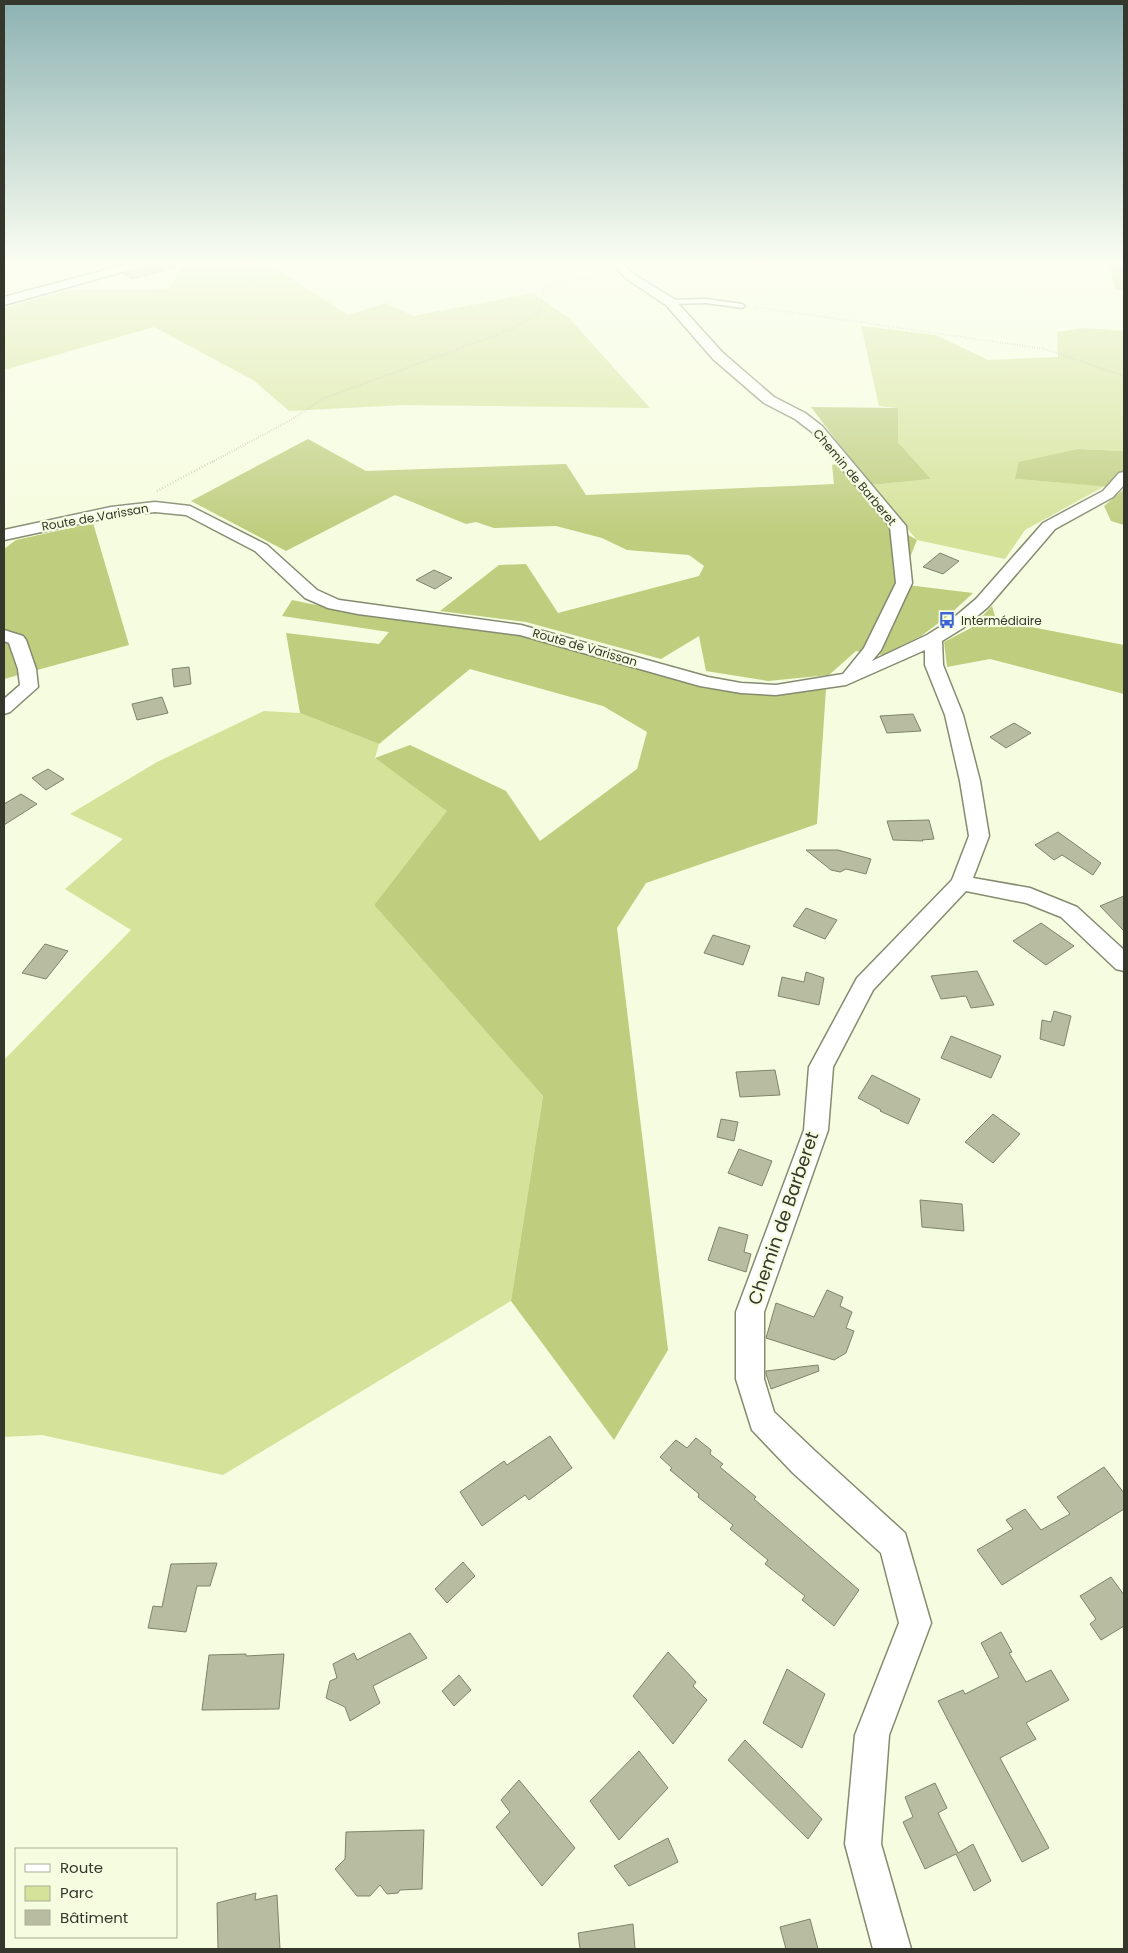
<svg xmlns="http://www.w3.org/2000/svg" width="1128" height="1953" font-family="Poppins,sans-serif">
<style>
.green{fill:#d5e29a}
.forest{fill:#bfcd7e}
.building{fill:#b8bda1;stroke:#7f8469}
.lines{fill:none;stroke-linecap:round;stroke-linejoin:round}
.service-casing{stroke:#858b70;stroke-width:3}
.minor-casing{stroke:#858b70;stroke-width:3}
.path-far1{stroke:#a8ad97;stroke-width:2;stroke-dasharray:0.5 2;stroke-linecap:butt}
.path{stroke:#a8ad97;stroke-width:2.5;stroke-dasharray:0.5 2.5;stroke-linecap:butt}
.service{fill:#fff;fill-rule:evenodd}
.minor{fill:#fff;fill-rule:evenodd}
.labels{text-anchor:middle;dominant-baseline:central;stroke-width:4.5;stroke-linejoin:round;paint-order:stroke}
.far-street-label{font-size:12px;fill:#35372c;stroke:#f6fcdf}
.far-poi-label{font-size:12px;fill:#35372c;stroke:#f6fcdf;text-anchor:start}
.near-street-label{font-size:18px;fill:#35372c;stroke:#f6fcdf}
</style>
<rect width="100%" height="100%" fill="#f6fcdf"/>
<path class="green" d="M185,262H266L348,315L386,303L413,316L533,293L569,318L650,408L404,405L289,411L253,380L154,327L4,370V308L70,290L168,289Z
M861,326L936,335L988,360L1058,357L1057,332L1085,328L1124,331V451L1078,449L1016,479L1105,486L1025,530L1005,559L917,540L870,485L931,479L898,442V408L879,406Z
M264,711L300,713L379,744L375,758L448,810L374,905L543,1096L511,1301L223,1475L42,1435L4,1437V1060L131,930L65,889L123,839L70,814L157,762Z"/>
<path class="forest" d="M1108,262H1124V290H1116Z
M811,407L898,408V442L931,479L861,486L889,524L917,540L899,584L973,593L948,616L921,636L883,655L856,651L829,675L768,681L706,671L699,636L661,659L526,622L440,611L499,565L526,564L558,613L699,576L704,566L689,555L627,550L602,538L556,526L494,528L476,522L466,524L395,495L286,551L191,501L308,439L366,471L566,464L586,495L834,484L832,465L851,460Z
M1078,449L1124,451V488L1015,479L1019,462Z
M1124,489V525L1111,521L1104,506Z
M93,523L129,645L4,679V549L16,540Z
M292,600L350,612L517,634L769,694L826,689L817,824L646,883L617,928L668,1350L614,1440L511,1301L543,1096L374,905L447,811L375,758L410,745L506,791L540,841L637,769L647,732L603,706L470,669L379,744L300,713L286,633L379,644L389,632L282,616Z
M992,606L996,620L1124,645V694L990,659L947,667L944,642L971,628Z"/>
<path class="building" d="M155,262H175L176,267L132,279L124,274L152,266Z
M940,553L959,561L943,574L923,567Z
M434,570L452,578L435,589L416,580Z
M189,667L191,684L174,687L172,669Z
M162,697L168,713L137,720L132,704Z
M913,714L921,731L887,733L880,716Z
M1014,723L1031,733L1006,748L990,737Z
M48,769L64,779L46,790L32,778Z
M21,794L37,804L4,825V804Z
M929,820L934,839L922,840L923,841L893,840L887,821Z
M1058,832L1101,863L1093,875L1062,855L1054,860L1035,845Z
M806,850H838L871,859L866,874L846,869L840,872L831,870Z
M1124,896V931L1100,906Z
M806,908L837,920L825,939L793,926Z
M1041,923L1074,946L1046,965L1013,941Z
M713,935L750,946L743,965L704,953Z
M45,944L68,951L46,979L22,973Z
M977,971L994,1005L971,1008L966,996L941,999L931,976Z
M806,972L824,978L819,1005L778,996L782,977L804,982Z
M1054,1011L1071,1016L1064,1046L1040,1039L1042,1020L1051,1022Z
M951,1036L1001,1056L991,1078L941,1058Z
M775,1070L780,1095L740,1097L736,1072Z
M872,1075L920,1099L908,1124L880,1111L881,1110L858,1098Z
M993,1114L1020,1134L993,1163L965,1142Z
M721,1119L738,1122L734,1141L717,1137Z
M739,1149L772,1161L762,1186L728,1173Z
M920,1200L962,1204L964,1231L922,1227Z
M719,1227L748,1235L744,1252L751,1254L746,1272L708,1260Z
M827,1290L843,1297L840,1306L852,1312L846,1328L854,1331L846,1353L834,1360L766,1338L776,1303L814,1317Z
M818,1365L819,1371L771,1389L766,1374V1371Z
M550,1436L572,1468L529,1500L525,1495L482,1526L460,1492L504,1461L507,1465Z
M696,1438L711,1450L710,1454L723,1464L720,1467L756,1497L754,1499L859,1590L834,1626L802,1600L805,1596L765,1564L768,1560L730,1529L733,1525L698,1497L699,1494L670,1470L672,1468L660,1457L676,1440L687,1448Z
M1104,1467L1124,1493V1509L1002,1585L977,1550L1013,1529L1006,1520L1025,1509L1041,1530L1070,1514L1057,1497Z
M463,1562L475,1576L447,1603L435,1589Z
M217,1563L210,1586H197L186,1632L148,1628L153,1606L162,1607L171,1564Z
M1111,1577L1124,1595V1626L1101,1640L1090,1624L1096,1619L1080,1596Z
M1001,1632L1012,1652L1009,1653L1026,1682L1051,1670L1069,1700L1026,1723L1036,1739L1000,1758L1049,1848L1022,1862L938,1701L963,1690L965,1694L999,1677L981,1643Z
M410,1633L427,1658L373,1686L380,1703L350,1721L345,1707L326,1698L330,1681L337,1678L333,1664L354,1653L357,1660Z
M668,1652L696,1682L693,1686L707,1700L673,1744L633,1696Z
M246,1654V1656L284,1654L279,1709L202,1710L209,1655Z
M787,1669L825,1694L802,1748L763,1723Z
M459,1675L471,1690L454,1706L442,1691Z
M745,1740L822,1819L808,1839L728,1760Z
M639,1751L668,1788L619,1840L590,1801Z
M519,1780L575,1848L542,1886L496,1827L510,1812L501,1800Z
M935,1783L947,1808L938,1813L958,1853L973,1844L991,1881L974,1891L956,1854L925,1869L903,1822L913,1817L905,1797Z
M424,1830L422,1889L400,1890L398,1893L387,1894L380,1885L370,1896H357L335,1869L345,1859L346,1832Z
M668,1838L678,1862L629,1886L614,1866Z
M256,1893L255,1900L277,1895L280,1949H218L217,1903Z
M810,1919L818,1949H786L780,1927Z
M633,1924L635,1949H580L578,1933Z"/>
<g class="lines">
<g class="service-casing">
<path id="service" d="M706,299L742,304L745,306L742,308L706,303L670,304L667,302L670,300Z"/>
</g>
<g class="minor-casing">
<path id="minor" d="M135,262H153L151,264L4,305V297Z
M609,262H621L635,275L674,299L723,353L774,397L805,413L822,426L906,526L912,583L881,650L872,661L927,635L951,620L976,599L1043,523L1103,491L1119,473L1124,472V485L1113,497L1055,529L988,607L963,628L942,641L943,665L963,715L980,781L989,836L973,878L1030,888L1077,907L1124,950V971L1116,969L1061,917L1026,903L966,891L873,990L833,1067L828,1130L764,1312V1379L774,1412L815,1451L905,1533L931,1623L889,1735L881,1844L911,1949H873L845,1844L855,1735L899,1623L881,1553L793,1473L752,1430L736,1379V1312L804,1130L809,1067L857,978L952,880L969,836L960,781L945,715L925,665V650L846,685L776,695L741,693L700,686L520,635L358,614L328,608L305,598L255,551L186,515L155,512L111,517L4,540V530L111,507L155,502L190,506L267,545L317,590L339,600L521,625L708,677L741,683L776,685L843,674L864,648L896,583L890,527L812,432L795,419L764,403L713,359L666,305L627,279Z
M4,630L23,636L26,640L36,669L38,687L10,712L4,714V699L20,685L18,669L9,643L4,641Z"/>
</g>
<path class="path-far1" d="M755,307L1045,349L1124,376
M212,462L291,420L322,399L510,330L540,312L543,289L554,284L608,275"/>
<path class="path" d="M157,491L215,460"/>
<use href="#service" class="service"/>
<use href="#minor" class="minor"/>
</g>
<linearGradient id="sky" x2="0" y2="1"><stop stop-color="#8cb2b2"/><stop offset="0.49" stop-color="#fbfef1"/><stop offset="1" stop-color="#fbfef1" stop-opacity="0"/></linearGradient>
<rect width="1128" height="535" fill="url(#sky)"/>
<defs>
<g id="bus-bare" transform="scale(1.35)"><path d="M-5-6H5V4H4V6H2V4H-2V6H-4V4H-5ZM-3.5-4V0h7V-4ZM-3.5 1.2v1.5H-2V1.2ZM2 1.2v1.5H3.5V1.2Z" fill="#3e63d5" stroke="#f6fcdf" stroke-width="2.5" paint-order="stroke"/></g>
</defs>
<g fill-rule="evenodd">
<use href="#bus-bare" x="947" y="620"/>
</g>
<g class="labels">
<g class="far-street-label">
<text transform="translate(855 477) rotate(50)">Chemin de Barberet</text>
<text transform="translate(95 517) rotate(-10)">Route de Varissan</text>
<text transform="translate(585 647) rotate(16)">Route de Varissan</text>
</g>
<g class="far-poi-label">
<text x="961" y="620">Intermédiaire</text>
</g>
<g class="near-street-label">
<text transform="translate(783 1218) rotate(-71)">Chemin de Barberet</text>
</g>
</g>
<rect width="1128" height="1953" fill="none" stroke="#35372c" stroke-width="10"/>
<rect x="15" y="1848" width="162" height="90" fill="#f6fcdf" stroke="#a9ad97"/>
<rect x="25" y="1864" width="25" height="8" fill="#ffffff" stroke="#a9ad97"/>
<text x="60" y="1873" font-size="15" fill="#35372c">Route</text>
<rect x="25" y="1886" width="25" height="15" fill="#d5e29a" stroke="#a9ad97"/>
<text x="60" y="1898" font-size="15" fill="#35372c">Parc</text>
<rect x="25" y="1910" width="25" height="15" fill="#b8bda1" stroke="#a9ad97"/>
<text x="60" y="1923" font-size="15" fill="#35372c">Bâtiment</text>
</svg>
